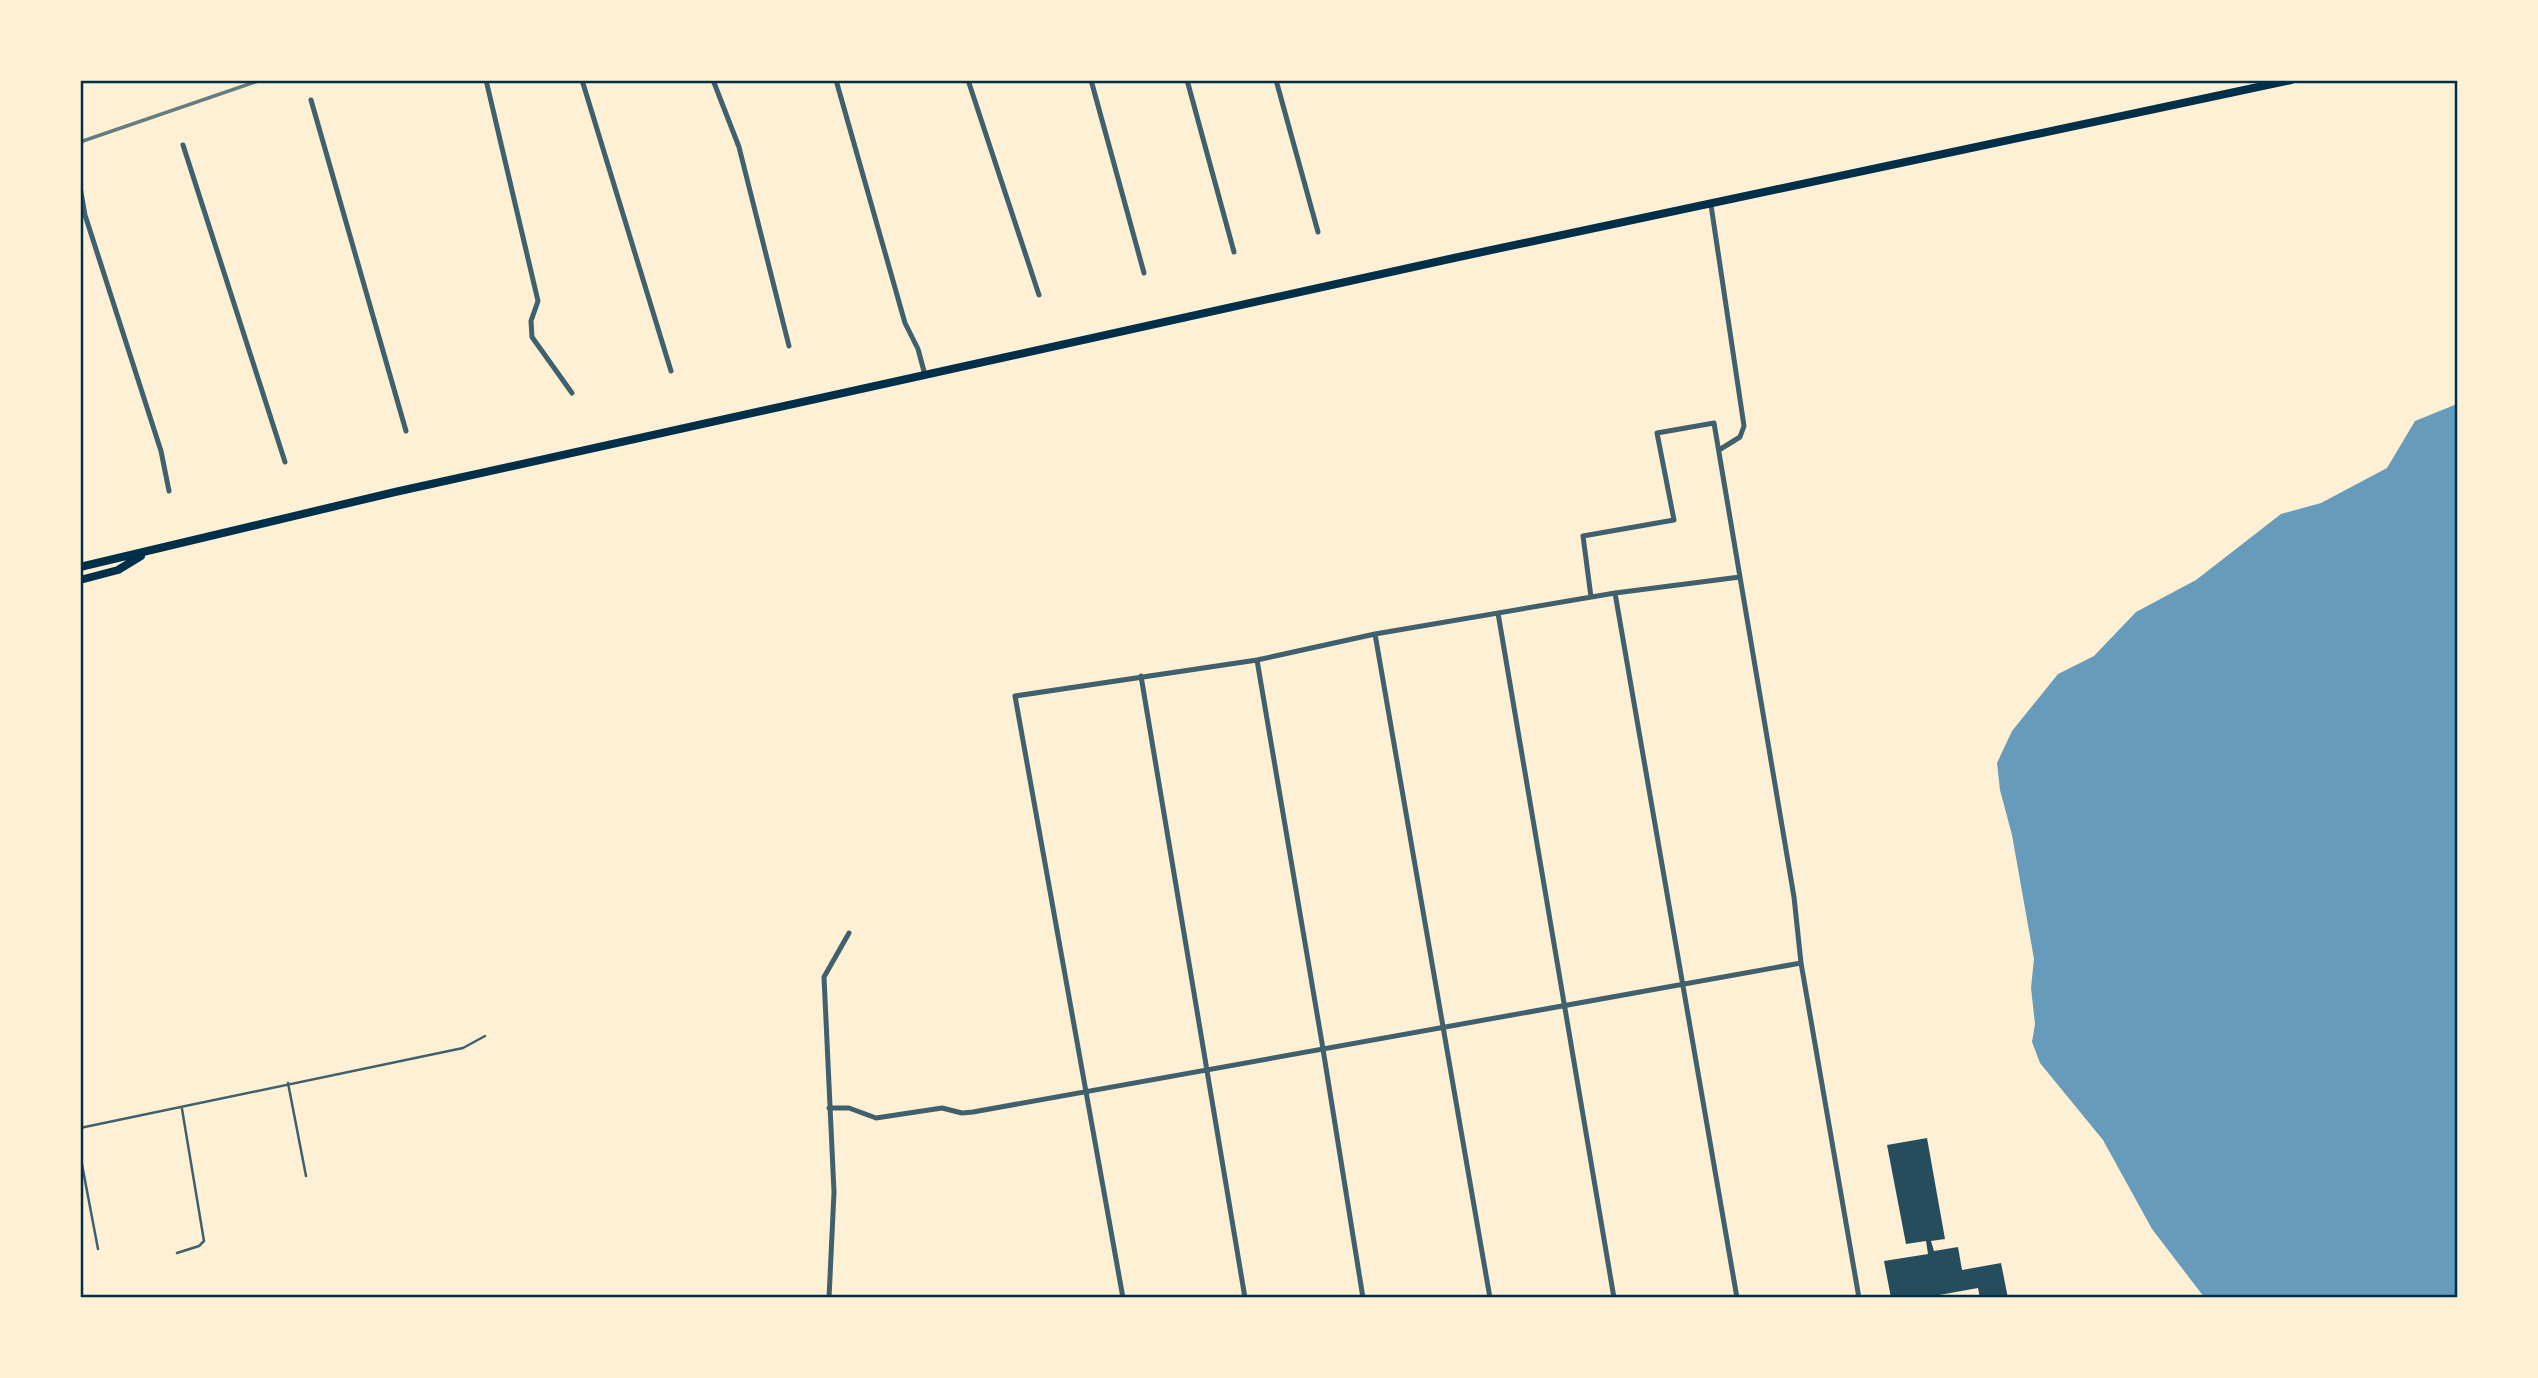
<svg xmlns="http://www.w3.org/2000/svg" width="2538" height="1378" font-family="Overpass,sans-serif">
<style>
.water{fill:#669bbc}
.building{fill:#264d5e}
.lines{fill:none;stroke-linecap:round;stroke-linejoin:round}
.service{stroke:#3f606c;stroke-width:2.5}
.minor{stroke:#3f606c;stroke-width:5}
.primary{stroke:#003049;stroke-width:8}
.rail{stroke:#657d81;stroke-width:3.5}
.neatline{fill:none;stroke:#003049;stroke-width:2.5}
</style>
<rect width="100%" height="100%" fill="#fdf0d5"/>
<path class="water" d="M2457,404V1297H2204L2152,1229L2103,1140L2040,1063L2032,1042L2035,1024L2031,988L2034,959L2012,835L2000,790L1997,763L2012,731L2058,674L2094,656L2136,612L2196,580L2281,514L2321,503L2387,468L2415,421Z"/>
<path class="building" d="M1927,1138L1945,1239L1931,1241L1934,1251L1958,1247L1962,1270L2001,1263L2008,1298H1980L1978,1288L1923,1298H1891L1884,1261L1928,1254L1926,1241L1906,1244L1887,1145Z"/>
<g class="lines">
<path class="service" d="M288,1083L306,1176
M80,1128L463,1048L485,1036
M80,1154L98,1249
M177,1253L199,1246L204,1241L182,1109"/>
<path class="minor" d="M486,80L538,301L531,321L532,337L572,393
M582,80L671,371
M713,80L739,147L789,346
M836,80L905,323L918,349L925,375
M968,80L1039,295
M1091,80L1144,273
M1187,80L1234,252
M1276,80L1318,232
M311,100L406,431
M183,145L285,462
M80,187L85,215L161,451L169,491
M1711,205L1744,426L1740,437L1719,450
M1615,593L1737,1298
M1591,597L1583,536L1674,520L1657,433L1714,423L1794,897L1801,963L1859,1298
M1498,613L1614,1298
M1375,634L1490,1298
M1257,660L1322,1043L1363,1298
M1141,676L1245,1298
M829,1108H849L876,1118L942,1108L962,1113L973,1112L1801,963
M829,1298L834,1192L824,977L849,933
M1123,1298L1015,696L1257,660L1375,634L1615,593L1740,577"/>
<path class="primary" d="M80,567L395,492L1454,258L2291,80
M80,580L118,570L141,556"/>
<path class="rail" d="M80,142L261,80"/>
</g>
<rect width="2538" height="1378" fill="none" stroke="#fdf0d5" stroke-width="164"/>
<rect x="82" y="82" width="2374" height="1214" class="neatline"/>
</svg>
